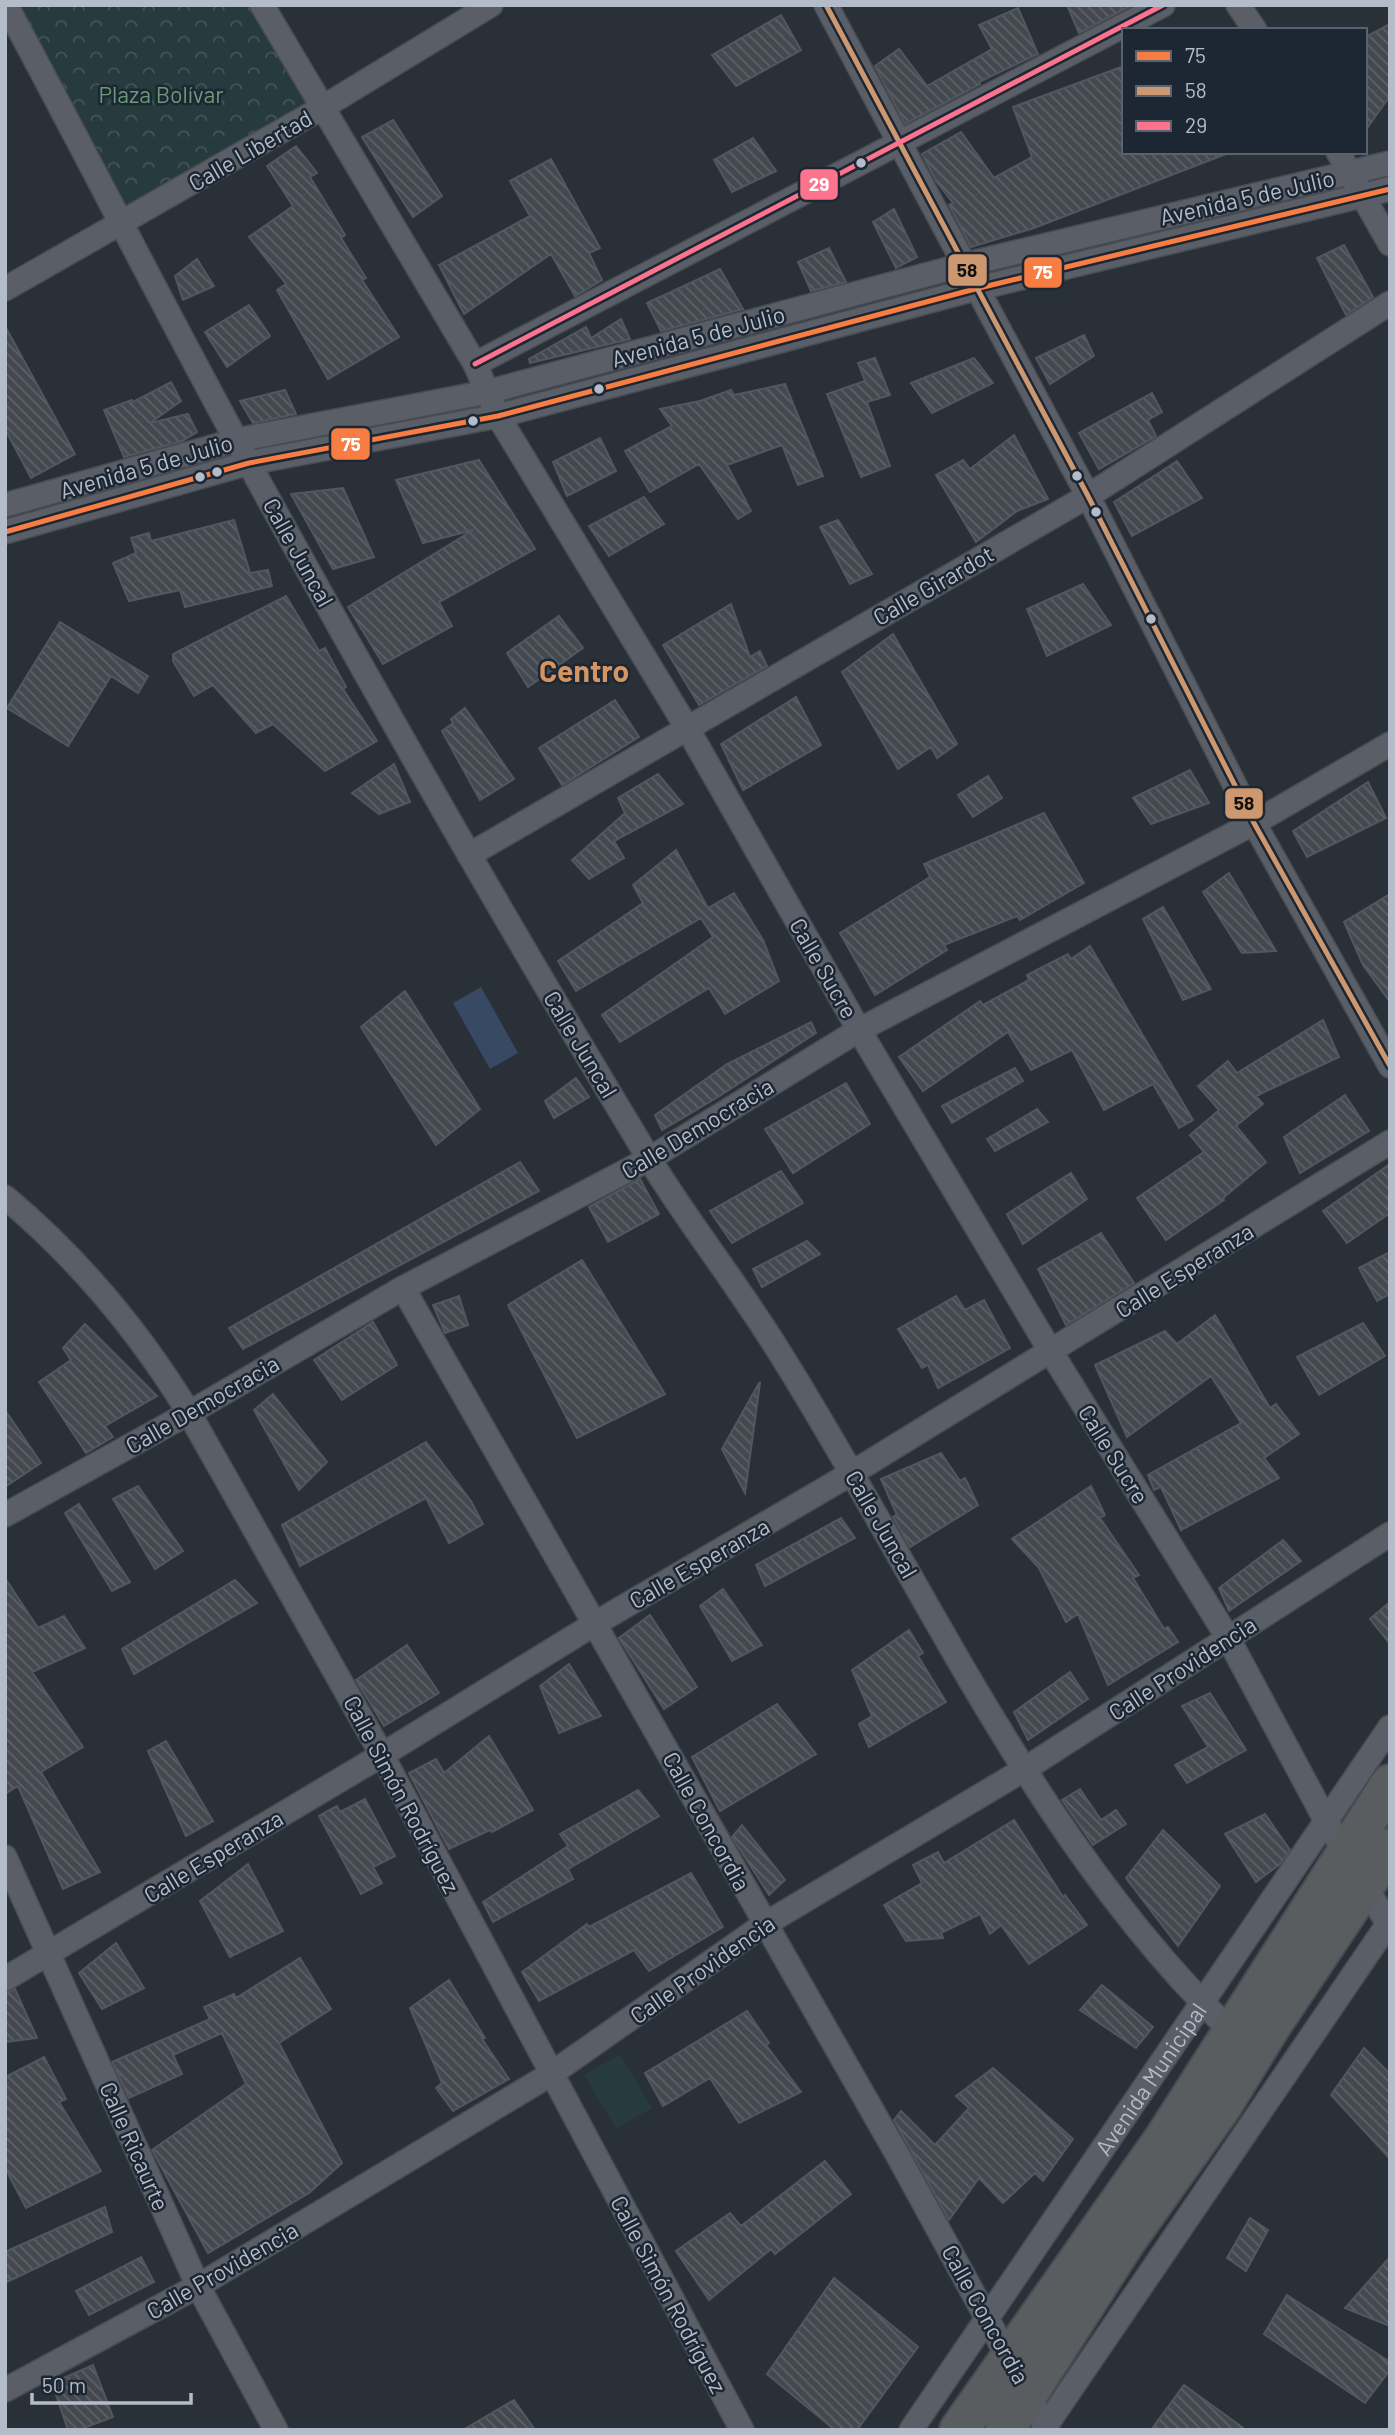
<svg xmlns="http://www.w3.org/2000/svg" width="1395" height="2435" font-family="Barlow,sans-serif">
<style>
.forest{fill:url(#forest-crowns)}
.pitch{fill:#273a3e}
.water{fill:#384963}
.building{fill:url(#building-back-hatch);stroke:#52575f;stroke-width:2}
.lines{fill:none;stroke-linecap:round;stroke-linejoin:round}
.street-casing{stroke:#484c53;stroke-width:26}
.highway-casing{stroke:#474c53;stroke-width:42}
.street{stroke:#5a5e66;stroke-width:23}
.highway{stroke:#5a5d60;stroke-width:38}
.bus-1-casing{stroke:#1d2633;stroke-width:10}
.bus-2-casing{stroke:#1d2633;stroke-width:10}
.bus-3-casing{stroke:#1d2633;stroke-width:10}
.bus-1{stroke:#f77d43;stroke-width:5}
.bus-2{stroke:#cd976f;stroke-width:5}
.bus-3{stroke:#fc738d;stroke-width:5}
.bus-dot{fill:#b4bcc9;stroke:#1d2633;stroke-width:2.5}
.labels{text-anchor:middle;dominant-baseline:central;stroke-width:5;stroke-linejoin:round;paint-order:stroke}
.park-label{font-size:23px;fill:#6b9a76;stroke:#1d2633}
.street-label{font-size:23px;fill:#b4bcc9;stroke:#1d2633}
.district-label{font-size:30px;font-weight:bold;fill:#d59563;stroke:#1d2633}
.line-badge{stroke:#1d2633;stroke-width:2.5}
.badge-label{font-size:19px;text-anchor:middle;font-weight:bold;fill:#fff}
.pale-badge-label{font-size:19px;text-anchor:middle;font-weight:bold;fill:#111}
</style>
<defs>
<pattern id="forest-crowns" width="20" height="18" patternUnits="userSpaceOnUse" patternTransform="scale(1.75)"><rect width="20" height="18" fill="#273a3e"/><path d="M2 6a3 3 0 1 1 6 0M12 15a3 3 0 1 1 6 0" fill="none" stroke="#445559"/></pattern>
<pattern id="building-back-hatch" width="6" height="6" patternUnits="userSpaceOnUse" patternTransform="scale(1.75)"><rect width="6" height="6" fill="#444950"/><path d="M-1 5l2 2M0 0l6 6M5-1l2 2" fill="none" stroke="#5d6168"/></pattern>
</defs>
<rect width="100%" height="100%" fill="#2a3038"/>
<path class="forest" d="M12,5H256L314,107L125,218Z"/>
<path class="pitch" d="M620,2054L652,2108L616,2129L584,2075Z"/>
<path class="water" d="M481,987L518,1053L490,1069L453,1003Z"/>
<path class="building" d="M1067,5H1132L1079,33Z
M1018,8L1038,54L979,82L980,84L905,124L875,66L899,49L927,86L992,49L979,25Z
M781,15L801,50L736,86L712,55Z
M1390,24V96L1365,131V37Z
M1124,66V152L1226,154L1034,228L971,247L949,205L953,203L936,181L922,154L961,132L994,178L1032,157L1013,107Z
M393,120L442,196L413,217L362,137Z
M753,138L776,171L732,192L714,160Z
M296,146L317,173L310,177L345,235L341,238L366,278L362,280L399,337L328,379L277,290L286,284L249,237L293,206L267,166Z
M551,159L600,248L589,253L602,280L575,296L551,254L464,314L439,265L530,216L510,181Z
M894,209L917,257L896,268L873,222Z
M1344,245L1373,297L1346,315L1317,258Z
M829,248L846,282L811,291L798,262Z
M197,259L214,286L183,300L175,276Z
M720,269L743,309L661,331L647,303Z
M249,305L270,336L227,367L205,332Z
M621,319L630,339L530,363L529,359L586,327L591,338Z
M5,326L75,454L31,478L5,429Z
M1084,335L1094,356L1050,384L1036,358Z
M875,358L890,395L867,402L890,466L861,477L827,394L865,381L858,363Z
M974,358L993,383L932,413L911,383Z
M171,382L181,401L150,423L188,414L197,432L182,441L124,457L104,410L132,400L133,402Z
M785,384L823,476L798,485L782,445L727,465L751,511L738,519L699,464L650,492L625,451L672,426L660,409L700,401L731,390L734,395Z
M285,390L296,414L253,423L240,401Z
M1152,393L1162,412L1148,420L1156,436L1099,469L1079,433Z
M1014,435L1048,499L1017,511L976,542L936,475L963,460L970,469Z
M600,438L616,471L567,496L553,462Z
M479,460L535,549L439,602L452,626L383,664L348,607L473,530L423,543L396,480Z
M1177,461L1202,498L1132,536L1114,502Z
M343,488L374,557L333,569L291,494Z
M644,497L664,524L609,556L589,526Z
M234,520L250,573L268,570L272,586L185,607L180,590L129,601L113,563L136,553L131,538L149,533L151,541Z
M838,520L872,574L850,584L820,527Z
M1083,584L1111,625L1047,656L1027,609Z
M286,596L319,651L325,648L346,687L343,689L377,741L325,771L273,724L256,733L213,685L194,696L173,661V654Z
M731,604L750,657L760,651L767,666L699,705L663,645Z
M559,616L583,648L528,687L507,653Z
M60,622L148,676L138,693L111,676L68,746L7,708Z
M893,634L957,744L937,758L931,747L898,769L842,672Z
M796,697L821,745L743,790L721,744Z
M615,700L639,737L562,785L539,748Z
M465,708L514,779L480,800L442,731L453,723L451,719Z
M394,764L410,802L379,814L352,793Z
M1190,770L1209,803L1151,824L1133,798Z
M658,774L683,804L614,841L624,858L589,879L572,860L625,813L618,798Z
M988,776L1002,798L973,817L958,795Z
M1368,782L1386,818L1307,857L1293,831Z
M1044,813L1084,883L1020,920L1017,916L944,945L947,950L875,995L840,933L930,877L924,864Z
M676,850L708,908L734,893L763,940L779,981L725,1014L709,988L620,1042L602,1015L713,937L701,918L576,991L558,961L643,903L633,885Z
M1229,873L1276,951L1242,953L1203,892Z
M1390,894V1002L1363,965L1344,922Z
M1163,907L1211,989L1183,1000L1143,919Z
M1090,946L1193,1120L1179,1128L1153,1084L1104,1110L1072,1050L1031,1070L1008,1032L923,1091L899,1057L980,1001L983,1005L1029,980L1027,975L1068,954L1071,959Z
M405,991L480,1109L436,1145L361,1027Z
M1323,1020L1339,1057L1256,1096L1263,1104L1236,1126L1266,1162L1223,1198L1224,1200L1166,1240L1137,1198L1204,1152L1190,1135L1219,1110L1198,1086L1228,1061L1237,1073Z
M811,1022L816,1033L718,1097L662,1130L655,1115L727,1064Z
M1015,1068L1023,1081L952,1123L942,1106Z
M576,1078L589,1097L554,1118L545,1101Z
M846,1083L870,1124L793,1173L765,1129Z
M1345,1095L1369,1131L1300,1173L1284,1137Z
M1037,1109L1048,1122L995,1151L987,1139Z
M520,1162L539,1191L243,1349L229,1328Z
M1390,1164V1213L1347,1243L1323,1211Z
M781,1171L803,1203L732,1243L710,1211Z
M1071,1173L1087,1199L1023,1244L1007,1214Z
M640,1179L659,1214L608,1242L589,1207Z
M1101,1233L1134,1283L1066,1325L1038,1269Z
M807,1241L820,1254L762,1287L753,1269Z
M1390,1252V1294L1377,1301L1359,1268Z
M582,1260L665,1394L577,1438L508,1305Z
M459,1296L468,1325L445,1333L433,1305Z
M956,1296L965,1310L984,1300L1010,1348L938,1388L928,1365L922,1368L898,1329Z
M1215,1315L1270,1408L1276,1404L1299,1434L1264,1458L1279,1478L1181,1530L1161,1487L1154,1490L1148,1475L1241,1423L1211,1376L1127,1437L1095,1365L1165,1331L1177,1344Z
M373,1322L397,1365L342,1400L314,1360Z
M1363,1323L1385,1356L1319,1395L1297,1357Z
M85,1324L157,1396L105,1426L113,1437L86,1453L39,1382L71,1360L63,1348Z
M759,1383H760L745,1493L722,1449Z
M273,1394L327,1462L299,1490L254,1410Z
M5,1410L41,1463L5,1487Z
M426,1442L471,1501L483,1524L449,1543L426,1498L300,1566L282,1525Z
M941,1453L960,1481L965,1478L978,1505L910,1547L893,1517L897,1515L881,1479Z
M138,1486L183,1551L155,1569L113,1499Z
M1091,1486L1105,1515L1100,1518L1139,1575L1133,1578L1164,1629L1168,1627L1178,1642L1108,1685L1078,1614L1066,1622L1039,1568L1012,1539Z
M79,1504L130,1582L112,1591L65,1513Z
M841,1518L855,1538L765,1586L756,1565Z
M1283,1540L1301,1561L1229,1611L1219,1588Z
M5,1578L38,1628L64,1616L85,1648L32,1672L83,1747L41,1772L100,1872L63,1889L18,1786L5,1794Z
M235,1580L257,1603L134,1674L122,1649Z
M723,1589L762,1645L732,1661L700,1606Z
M1390,1602V1644L1370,1619Z
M650,1615L697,1687L664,1709L619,1638Z
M909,1630L923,1653L918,1656L946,1702L869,1747L859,1724L872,1716L852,1670Z
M407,1645L439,1693L384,1726L356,1680Z
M569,1664L601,1716L559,1733L540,1686Z
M1070,1672L1088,1699L1028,1740L1014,1712Z
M1210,1693L1246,1750L1187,1783L1175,1765L1208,1747L1182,1706Z
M777,1704L816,1754L720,1811L692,1757Z
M489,1736L533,1810L492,1832L490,1830L449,1849L409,1773L436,1759L444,1773Z
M166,1741L213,1821L186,1836L148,1751Z
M1080,1789L1101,1820L1116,1810L1126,1824L1093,1845L1062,1800Z
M638,1790L659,1816L568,1869L573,1879L493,1922L483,1902L568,1846L560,1834Z
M365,1799L395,1856L373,1867L382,1883L361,1894L319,1816L337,1806L340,1812Z
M1265,1814L1290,1850L1280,1864L1256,1882L1225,1834Z
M1014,1820L1063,1897L1065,1895L1087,1925L1029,1964L1001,1925L990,1934L980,1914L941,1933L943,1938L906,1941L884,1905L922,1883L913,1865L938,1852L944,1863Z
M742,1825L785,1880L769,1895L732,1837Z
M1163,1830L1220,1886L1178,1946L1126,1878Z
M248,1864L283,1931L230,1957L200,1901Z
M691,1873L723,1927L649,1971L634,1950L539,2001L522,1972L587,1924L589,1927Z
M116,1943L144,1988L102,2009L79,1973Z
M300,1958L331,2009L279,2043L342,2163L309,2193L208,2253L152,2150L246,2084L222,2033L173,2055L182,2074L129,2098L112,2062L210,2019L204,2007L234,1994L236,1998Z
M449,1980L485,2038L482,2039L509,2079L453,2111L436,2088L442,2083L410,2008Z
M1102,1985L1153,2027L1136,2048L1080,2010Z
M15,1989L37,2038L5,2042V1993Z
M747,2011L769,2043L766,2045L801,2092L739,2123L710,2078L663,2106L645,2073Z
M1364,2048L1390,2074V2159L1331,2095Z
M44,2057L66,2099L59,2102L101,2171L26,2208L5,2168V2077Z
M993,2068L1073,2139L1043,2181L1035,2173L1003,2203L979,2178L949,2220L894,2120L901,2111L935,2145L969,2108L956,2096Z
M825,2161L851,2194L775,2254L771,2249L709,2300L676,2251L730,2213L741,2226Z
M105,2207L112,2232L5,2283V2252Z
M1250,2218L1268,2230L1246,2271L1227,2258Z
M141,2257L154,2282L89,2315L76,2291Z
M1390,2257V2326L1345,2308Z
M834,2278L918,2347L857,2430H835L767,2374Z
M1287,2295L1390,2362V2370L1365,2403L1264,2334Z
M93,2365L113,2417L79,2430H68L52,2383Z
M1184,2385L1246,2430H1151Z
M514,2400L535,2430H463Z"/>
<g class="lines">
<g class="street-casing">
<g id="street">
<path d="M6,5C89,159 168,316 252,469C378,699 509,927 645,1152C686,1220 736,1282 778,1350C922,1578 1036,1844 1233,2033"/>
<path d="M262,5L475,364L498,416L686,726L859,1030L1051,1352L1228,1638L1325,1819L1390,1927"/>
<path d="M826,5L1088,496L1254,823L1390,1066"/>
<path d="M1238,5L1255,30"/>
<path d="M1338,152L1390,244"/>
<path d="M5,289L320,109L491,5"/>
<path d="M475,364L1163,5"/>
<path d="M5,505L237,440L487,392L963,265L1390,163"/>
<path d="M5,532L249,463L498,416L975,289L1390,189"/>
<path d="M469,855L1088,496L1390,303"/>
<path d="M5,1197C79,1259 139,1331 189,1413L382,1755L742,2430"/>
<path d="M403,1288L897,2154L1048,2430"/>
<path d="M5,1515L189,1413L403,1288L649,1159L859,1030L1254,823L1390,744"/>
<path d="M5,1857L198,2286L276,2430"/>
<path d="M5,1979L382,1755L596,1623L852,1473L1390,1142"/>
<path d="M5,2390L198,2286L551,2074L765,1924L1025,1769L1390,1534"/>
<path id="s1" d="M911,2430L1390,1727"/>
<path d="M1043,2430L1390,1921"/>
</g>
</g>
<g class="highway-casing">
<path id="highway" d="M959,2430L1165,2137L1390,1784
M1005,2430L1126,2241L1222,2106L1271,2026L1390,1848"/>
</g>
<use href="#street" class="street"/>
<use href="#highway" class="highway"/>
<g class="bus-1-casing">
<path id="bus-1" d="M5,532L249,463L498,416L975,289L1390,189"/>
</g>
<g class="bus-2-casing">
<path id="bus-2" d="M826,5L1088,496L1254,823L1390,1066"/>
</g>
<g class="bus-3-casing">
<path id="bus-3" d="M475,364L1163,5"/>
</g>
<use href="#bus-1" class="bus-1"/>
<use href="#bus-2" class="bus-2"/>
<use href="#bus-3" class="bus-3"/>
</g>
<g class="bus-dot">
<circle cx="861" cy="163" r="6"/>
<circle cx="599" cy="389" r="6"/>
<circle cx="473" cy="421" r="6"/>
<circle cx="217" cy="472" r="6"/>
<circle cx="1077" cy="476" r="6"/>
<circle cx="200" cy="477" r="6"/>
<circle cx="1096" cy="512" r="6"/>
<circle cx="1151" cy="619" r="6"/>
</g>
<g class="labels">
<g class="park-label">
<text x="161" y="94">Plaza Bolívar</text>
</g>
<g class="street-label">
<text transform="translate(250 150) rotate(-30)">Calle Libertad</text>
<text transform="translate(1247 197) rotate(-13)">Avenida 5 de Julio</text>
<text transform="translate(698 336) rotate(-15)">Avenida 5 de Julio</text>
<text transform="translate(146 466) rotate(-16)">Avenida 5 de Julio</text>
<text transform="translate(299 552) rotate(61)">Calle Juncal</text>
<text transform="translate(933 585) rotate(-30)">Calle Girardot</text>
<text transform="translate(824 968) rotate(60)">Calle Sucre</text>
<text transform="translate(581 1044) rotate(59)">Calle Juncal</text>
<text transform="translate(697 1128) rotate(-31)">Calle Democracia</text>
<text transform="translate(1184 1270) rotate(-32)">Calle Esperanza</text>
<text transform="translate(202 1404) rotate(-30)">Calle Democracia</text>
<text transform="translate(1114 1454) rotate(58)">Calle Sucre</text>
<text transform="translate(882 1524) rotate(60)">Calle Juncal</text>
<text transform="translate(699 1563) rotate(-30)">Calle Esperanza</text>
<text transform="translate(1182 1668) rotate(-33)">Calle Providencia</text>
<text transform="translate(402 1794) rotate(62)">Calle Simón Rodríguez</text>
<text transform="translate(707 1821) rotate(61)">Calle Concordia</text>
<text transform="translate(213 1856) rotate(-31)">Calle Esperanza</text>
<text transform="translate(702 1969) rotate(-35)">Calle Providencia</text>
<text stroke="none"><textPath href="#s1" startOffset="425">Avenida Municipal</textPath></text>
<text transform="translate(135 2146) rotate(66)">Calle Ricaurte</text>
<text transform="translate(222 2270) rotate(-30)">Calle Providencia</text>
<text transform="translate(669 2294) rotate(62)">Calle Simón Rodríguez</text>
<text transform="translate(986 2314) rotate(61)">Calle Concordia</text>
</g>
<g class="district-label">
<text x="584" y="670">Centro</text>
</g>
</g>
<g class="line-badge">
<rect x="799" y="168" width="40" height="33" rx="7" fill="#fc738d"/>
<rect x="947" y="253" width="41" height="34" rx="7" fill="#cd976f"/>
<rect x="1023" y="256" width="40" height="33" rx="7" fill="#f77d43"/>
<rect x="330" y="427" width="41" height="34" rx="7" fill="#f77d43"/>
<rect x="1224" y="787" width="40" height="33" rx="7" fill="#cd976f"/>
</g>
<g class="badge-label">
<text x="819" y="191">29</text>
<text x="1043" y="279">75</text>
<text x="351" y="451">75</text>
</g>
<g class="pale-badge-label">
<text x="967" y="277">58</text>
<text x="1244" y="810">58</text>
</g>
<rect width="1395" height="2435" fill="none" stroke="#b4bcc9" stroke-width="14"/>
<rect x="1122" y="28" width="245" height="126" fill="#1d2633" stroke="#59626f" stroke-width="2"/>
<rect x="1136" y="51" width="35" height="10" fill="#f77d43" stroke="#59626f" stroke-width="2"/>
<text x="1185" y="63" font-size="21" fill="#b4bcc9">75</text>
<rect x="1136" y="86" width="35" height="10" fill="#cd976f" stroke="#59626f" stroke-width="2"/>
<text x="1185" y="98" font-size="21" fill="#b4bcc9">58</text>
<rect x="1136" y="121" width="35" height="10" fill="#fc738d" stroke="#59626f" stroke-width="2"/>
<text x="1185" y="133" font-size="21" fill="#b4bcc9">29</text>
<path d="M32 2393v10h159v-10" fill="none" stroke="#b4bcc9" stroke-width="3.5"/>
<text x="42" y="2393" font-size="21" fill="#b4bcc9" stroke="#1d2633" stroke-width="5" paint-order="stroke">50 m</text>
</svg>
